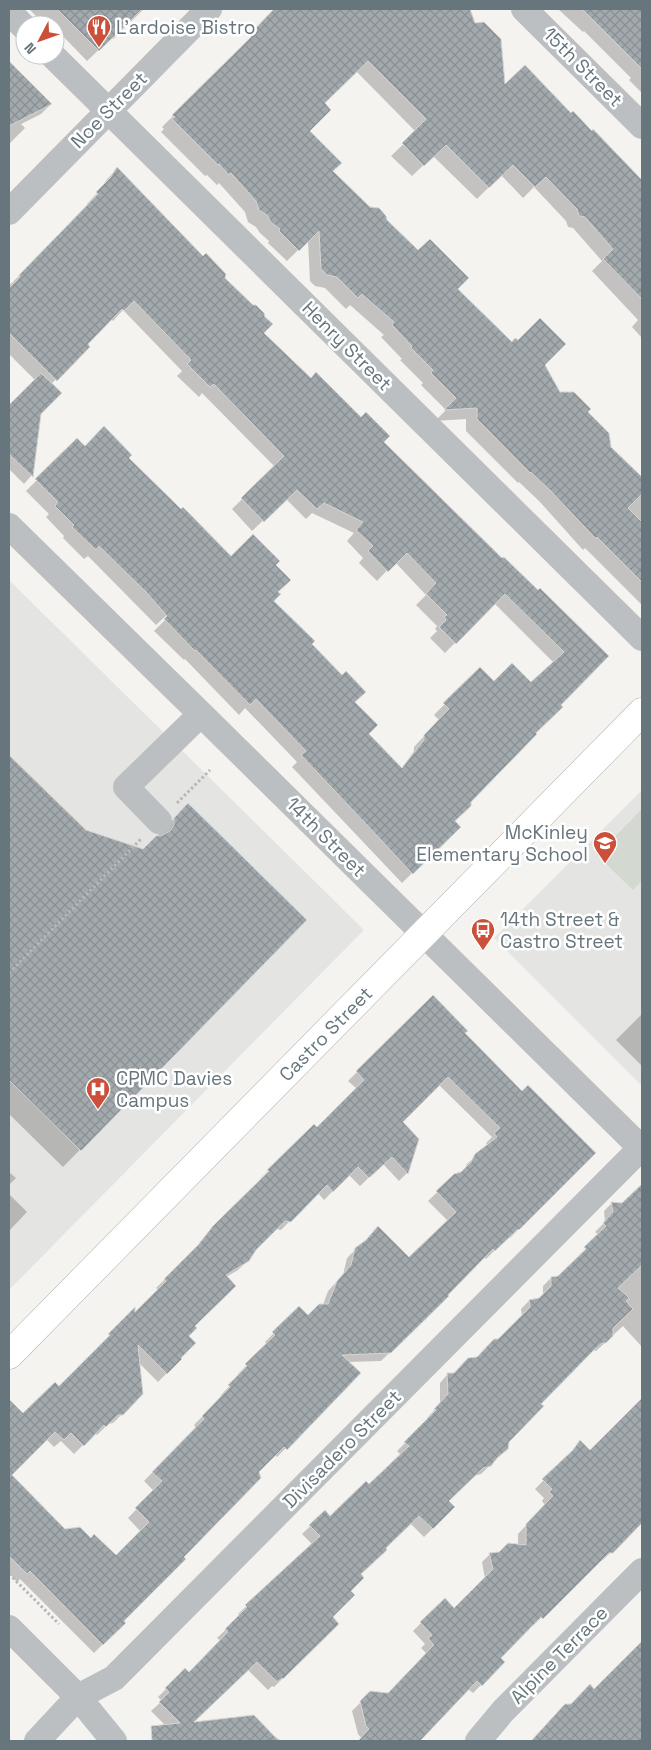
<svg xmlns="http://www.w3.org/2000/svg" width="651" height="1750" font-family="'Space Grotesk',sans-serif">
<style>
.built{fill:#e4e5e3}
.garden{fill:#d3d8d0}
.shadow{fill:#0003;fill-rule:evenodd}
.building{fill:url(#building-cross-hatch);stroke:#d5d5d3;fill-rule:evenodd}
.lines{fill:none;stroke-linecap:round;stroke-linejoin:round}
.major-casing{stroke:#afb3b6;stroke-width:29}
.path{stroke:#b5b8ba;stroke-width:3;stroke-dasharray:2.5 2.5;stroke-linecap:butt}
.minor{stroke:#bbbfc1;stroke-width:26}
.major{stroke:#fff;stroke-width:28}
.labels{text-anchor:middle;dominant-baseline:central;stroke-width:5;stroke-linejoin:round;paint-order:stroke}
.poi-label{font-size:19px;fill:#67757d;stroke:#fff;text-anchor:start}
.street-label{font-size:19px;fill:#67757d;stroke:#fff}
</style>
<defs>
<pattern id="building-cross-hatch" width="8" height="8" patternUnits="userSpaceOnUse" patternTransform="scale(1.25)"><rect width="8" height="8" fill="#a3aaae"/><path d="M0 0l8 8M0 8l8-8" fill="none" stroke="#898f93"/></pattern>
</defs>
<rect width="100%" height="100%" fill="#f4f3f0"/>
<path class="built" d="M9,580L364,930L9,1290Z
M642,790V1086L494,938Z"/>
<path class="garden" d="M642,809V880L633,890L597,855Z"/>
<path class="shadow" d="M29,9H144L113,39L112,37L87,61L55,28V25H52L49,22L45,25Z
M287,9H467L469,10L504,87L571,114L592,132L593,131L642,181V338L632,327L638,320L592,271L602,261L573,228L568,227L566,221L534,187L523,198L501,175L477,199L433,156L412,176L391,156L416,132L356,71L323,103L308,131L331,171L369,208L386,221L511,344L543,365L560,393L586,412L610,447L642,479V605L585,548L583,550L540,502L519,482L518,483L466,431V419L435,421L446,410L421,385L423,383L400,360L402,359L381,337L384,335L350,305L346,309L325,288L315,286L310,281L308,240L287,261L268,243L269,241L260,233L256,227L248,222L245,212L219,183L217,185L207,175L205,176L161,132L164,129L162,127L260,29L264,33Z
M558,9H642V93L629,80L631,78L584,31L583,32Z
M9,64L51,104L41,114L21,124L25,128L9,144Z
M117,169L224,279L262,333L310,380L383,442L502,560L608,656L559,705L470,801L453,821L459,827L402,883L292,767L297,762L245,708L239,715L185,659L184,660L154,631L169,616L168,614L156,625L88,556L84,559L63,538L64,536L46,517L49,514L26,491L77,440L85,448L127,458L231,557L274,565L277,592L272,601L310,644L354,703L367,734L401,769L414,751V747L439,720L434,715L480,668L494,683H531L554,663L494,603L445,653L430,638L437,631L435,629L437,626L416,605L426,595L395,562L377,581L359,563L363,558L347,541L354,533L312,513L306,519L286,499L252,531L232,509L275,467L202,393L199,397L177,376L182,371L123,310L113,321L111,319L86,344L89,347L51,384L40,413L31,476L24,484L9,469V407L35,380L9,354V290L10,288L9,286L88,205L87,204L100,190L107,179Z
M9,756L85,832L143,850L188,805L306,920L63,1167L9,1114Z
M433,997L463,1033L522,1093L594,1153L510,1238L508,1237L486,1259L484,1257L446,1295L448,1296L381,1361L348,1362L359,1373L277,1457L274,1454L122,1621L124,1623L94,1653L20,1579L17,1582L9,1573V1420L18,1410L23,1415L59,1387L134,1310V1314L158,1290L156,1288L191,1254L204,1237L261,1181L260,1179L314,1126L317,1129L357,1089L348,1081ZM439,1085L492,1137L486,1143L488,1145L467,1164L463,1172L455,1175L428,1201L448,1221L409,1259L356,1249L347,1258L343,1275L328,1291L323,1305L308,1317L299,1308L265,1342L267,1344L238,1374L239,1376L221,1395L222,1396L194,1425L196,1428L144,1481L154,1491L128,1518L141,1532L116,1557L91,1539L64,1530L10,1475L46,1439L54,1447L61,1441L74,1454L95,1433L97,1435L108,1424L113,1423L126,1410L139,1363L158,1382L181,1359L179,1358L187,1336L226,1277L238,1270L248,1260L255,1249L275,1229L281,1230L318,1193L324,1200L349,1175L360,1186L383,1164L399,1181L407,1173L401,1122Z
M642,1014V1066L616,1040Z
M9,1172L16,1178L9,1185Z
M9,1194L27,1212L9,1231Z
M642,1194V1347L623,1326L596,1351L592,1350L539,1404L508,1441L507,1449L481,1474L474,1476L448,1501L454,1507L424,1537L410,1523L356,1577L349,1591L331,1617L338,1624L274,1687L272,1686L268,1690L248,1670L191,1723L276,1737L281,1741H181L151,1711L162,1701L158,1697L185,1670L189,1674L221,1641L217,1638L240,1616L238,1614L312,1544L302,1534L325,1512L330,1518L369,1486L401,1455L397,1451L428,1420L427,1418L440,1404V1383L448,1374H453L477,1358L499,1340L522,1317L521,1309L529,1301L540,1299L543,1296V1286L551,1278L558,1277L599,1235L595,1232L605,1222L604,1211L612,1203L623,1205L633,1195Z
M642,1398V1509L626,1526L629,1535L603,1560L599,1561L533,1626L532,1624L499,1658L504,1662L473,1693L468,1689L419,1741H359L362,1739L358,1734L352,1711L371,1692L388,1694L427,1654L421,1648L425,1644L413,1631L445,1599L454,1609L485,1579L482,1562L490,1554L499,1553L518,1545V1534L545,1505L542,1501L544,1498L535,1489L565,1459L580,1441L590,1451Z
M642,1643V1737L638,1741H532L565,1705H571L594,1690Z"/>
<path class="building" d="M57,9H142L99,51Z
M274,9H470L475,23L484,22L501,39L505,84L525,65L571,113L573,111L592,131L593,129L642,180V299L603,259L613,249L585,217L579,216L577,209L546,177L535,187L513,165L489,188L446,145L424,166L402,143L426,119L368,61L325,103L331,110L310,131L342,163L333,171L370,207L379,208L386,216L387,220L418,250L430,239L469,278L458,289L512,342L515,338L518,340L540,318L566,344L545,365L560,392H574L591,409L588,412L609,433L611,447L642,477V494L628,508L642,522V582L597,537L596,539L551,491L531,472L530,473L477,419V408L444,410L456,398L431,373L433,370L411,348L412,346L392,325L394,322L362,294L358,298L337,277L327,275L321,269L319,231L299,251L279,231L280,229L271,222L267,215L259,210L256,201L231,173L229,175L219,164L218,165L172,119L175,117L172,115L251,37L249,35Z
M582,9H642V69Z
M9,61L52,104L9,126Z
M117,167L203,256L206,253L226,274L225,278L253,305H256L264,313L265,317L273,324L264,333L311,378L316,372L361,417L366,412L390,436L384,442L502,558L504,557L538,590L540,588L609,656L561,705L563,707L536,733L537,734L471,802V806L455,821L461,827L413,874L301,755L306,751L256,699L250,705L196,650L195,651L164,619L167,616L146,592L99,546L96,550L72,527L74,525L55,506L58,502L35,479L77,438L85,446L104,426L132,455L129,458L181,509L183,507L231,556L253,534L280,561L276,565L291,580L278,592L281,594L274,601L315,641L312,644L342,675L346,671L366,692L355,702L378,725L369,734L402,768L424,740V735L449,709L443,703L480,667L494,681L512,663L531,682L564,652L505,594L456,644L439,627L446,620L444,617L447,615L426,594L436,583L407,553L388,572L368,551L373,546L356,530L363,522L324,503L317,509L297,490L264,522L241,498L284,456L214,384L210,387L187,364L191,360L134,301L124,311L122,309L88,344L90,347L57,381L9,333V288L20,277L19,275L98,194L96,192L110,178Z
M41,373L62,393L41,414L33,477L9,454V405Z
M9,755L86,830L143,849L156,836L163,835L170,831L174,825V818L188,803L307,920L81,1151L9,1080Z
M433,995L468,1031L465,1033L522,1091L528,1085L596,1153L519,1230L518,1229L495,1251L493,1249L448,1295L449,1296L391,1353L342,1355L361,1373L287,1450L284,1447L259,1472L261,1478L184,1557L186,1559L124,1621L126,1623L103,1645L30,1571L27,1574L9,1556V1399L23,1413L55,1382L59,1386L110,1335L108,1334L135,1307V1312L166,1281L164,1279L199,1244L213,1226L269,1171L267,1170L314,1124L317,1127L364,1080L356,1071ZM448,1077L500,1128L494,1133L497,1137L475,1154L471,1162L461,1172L454,1174L436,1191L456,1212L409,1257L378,1226L366,1240L355,1248L351,1265L337,1281L328,1304H319L308,1315L299,1306L272,1332L275,1335L245,1364L247,1366L228,1385L230,1387L202,1416L204,1419L152,1472L162,1481L135,1508L149,1522L116,1555L94,1534L91,1538L80,1527L65,1529L12,1475L55,1432L64,1440L71,1433L84,1446L104,1425L106,1427L118,1415H123L143,1394L138,1345L167,1374L182,1359L181,1358L196,1343L189,1336L197,1328L195,1326L236,1286L226,1275L249,1261L256,1250L285,1221L291,1222L327,1185L333,1192L358,1167L369,1178L392,1157L408,1174L419,1139L403,1122Z
M642,1184V1265L618,1288L629,1298L626,1301L633,1309L613,1328V1336L606,1343H602L594,1350L541,1404L544,1406L509,1442L508,1449L497,1458L491,1466L483,1468L449,1501L455,1507L433,1529L419,1516L386,1548L387,1550L361,1574L364,1578L351,1591L355,1595L333,1617L339,1624L283,1679L282,1678L277,1682L257,1662L194,1722L254,1715L279,1741H152L151,1726L180,1723L159,1702L169,1692L165,1688L185,1668L189,1672L228,1632L225,1629L247,1607L245,1605L320,1536L309,1525L325,1510L330,1516L366,1481L369,1484L409,1446L404,1442L436,1410L434,1409L448,1394L447,1373H454L468,1358L477,1357L494,1339H498L530,1307L529,1300L539,1298L551,1286V1277L558,1276L586,1249L584,1247L606,1226L603,1223L613,1212L611,1202L622,1203Z
M642,1398V1523L613,1553H609L543,1619L541,1617L501,1658L505,1662L482,1686L477,1681L420,1741H358L369,1729L366,1726L360,1701L370,1691L388,1693L434,1645L428,1638L432,1635L420,1622L445,1598L454,1608L493,1569L489,1553L499,1552L508,1543L526,1545V1524L553,1496L549,1492L552,1489L542,1479L573,1450L580,1440L590,1450Z
M642,1641V1741H531L565,1704H571L590,1684L594,1689Z"/>
<g class="lines">
<g class="major-casing">
<g id="major">
<path id="s1" d="M9,1355L642,712"/>
</g>
</g>
<path class="path" d="M177,803L210,770
M9,973L141,839
M9,1574L59,1624"/>
<path class="minor" d="M524,9L642,126
M9,12L25,28
M52,55L642,638
M9,212L209,9
M9,526L201,714L642,1149
M159,821L126,787L201,714
M9,1628L78,1697L114,1741
M37,1741L78,1697L114,1678L641,1148
M478,1741L503,1711L642,1571"/>
<use href="#major" class="major"/>
</g>
<defs>
<g id="restaurant-pin" transform="scale(1.25)"><path d="M0 17L-7.5 6A9.5 9.5 0 1 1 7.5 6Z" fill="#cb4f39" stroke="#fff"/><path d="M-5-6h1v4h1v-4h1v4h1v-4h1v5L-1.5 .5V6h-2V.5L-5-1ZM5-6V6H3V1.5H1.5Q1.5-4 5-6Z" fill="#fff"/></g>
<g id="school-pin" transform="scale(1.25)"><path d="M0 17L-7.5 6A9.5 9.5 0 1 1 7.5 6Z" fill="#cb4f39" stroke="#fff"/><path d="M0-5L7-2L0 1L-7-2ZM-4 1L0 2.5L4 1V4Q0 6-4 4Z" fill="#fff"/></g>
<g id="bus-pin" transform="scale(1.25)"><path d="M0 17L-7.5 6A9.5 9.5 0 1 1 7.5 6Z" fill="#cb4f39" stroke="#fff"/><path d="M-5-6H5V4H4V6H2V4H-2V6H-4V4H-5ZM-3.5-4V0h7V-4ZM-3.5 1.2v1.5H-2V1.2ZM2 1.2v1.5H3.5V1.2Z" fill="#fff"/></g>
<g id="hospital-pin" transform="scale(1.25)"><path d="M0 17L-7.5 6A9.5 9.5 0 1 1 7.5 6Z" fill="#cb4f39" stroke="#fff"/><path d="M-5-5h3v3.5h4V-5h3V5h-3V1.5h-4V5h-3Z" fill="#fff"/></g>
</defs>
<g fill-rule="evenodd">
<use href="#restaurant-pin" x="99" y="27"/>
<use href="#school-pin" x="605" y="843"/>
<use href="#bus-pin" x="483" y="930"/>
<use href="#hospital-pin" x="98" y="1089"/>
</g>
<g class="labels">
<g class="poi-label">
<text x="116" y="27">L'ardoise Bistro</text>
<text x="588" y="832" text-anchor="end">McKinley<tspan x="588" dy="22">Elementary School</tspan></text>
<text x="500" y="919">14th Street &amp;<tspan x="500" dy="22">Castro Street</tspan></text>
<text x="116" y="1078">CPMC Davies<tspan x="116" dy="22">Campus</tspan></text>
</g>
<g class="street-label">
<text transform="translate(583 67) rotate(45)">15th Street</text>
<text transform="translate(109 110) rotate(-45)">Noe Street</text>
<text transform="translate(347 346) rotate(45)">Henry Street</text>
<text transform="translate(326 837) rotate(45)">14th Street</text>
<text stroke="none"><textPath href="#s1" startOffset="451">Castro Street</textPath></text>
<text transform="translate(342 1449) rotate(-45)">Divisadero Street</text>
<text transform="translate(559 1655) rotate(-45)">Alpine Terrace</text>
</g>
</g>
<rect width="651" height="1750" fill="none" stroke="#67757d" stroke-width="20"/>
<g transform="translate(40 40) rotate(229)"><circle r="24" fill="#ffffff" stroke="#c2c8cb"/>
<path d="M0-4L9 19L0 12L-9 19Z" fill="#cb4f39"/>
<text y="-8" font-size="14" font-weight="bold" text-anchor="middle" fill="#67757d">N</text>
</g>
</svg>
